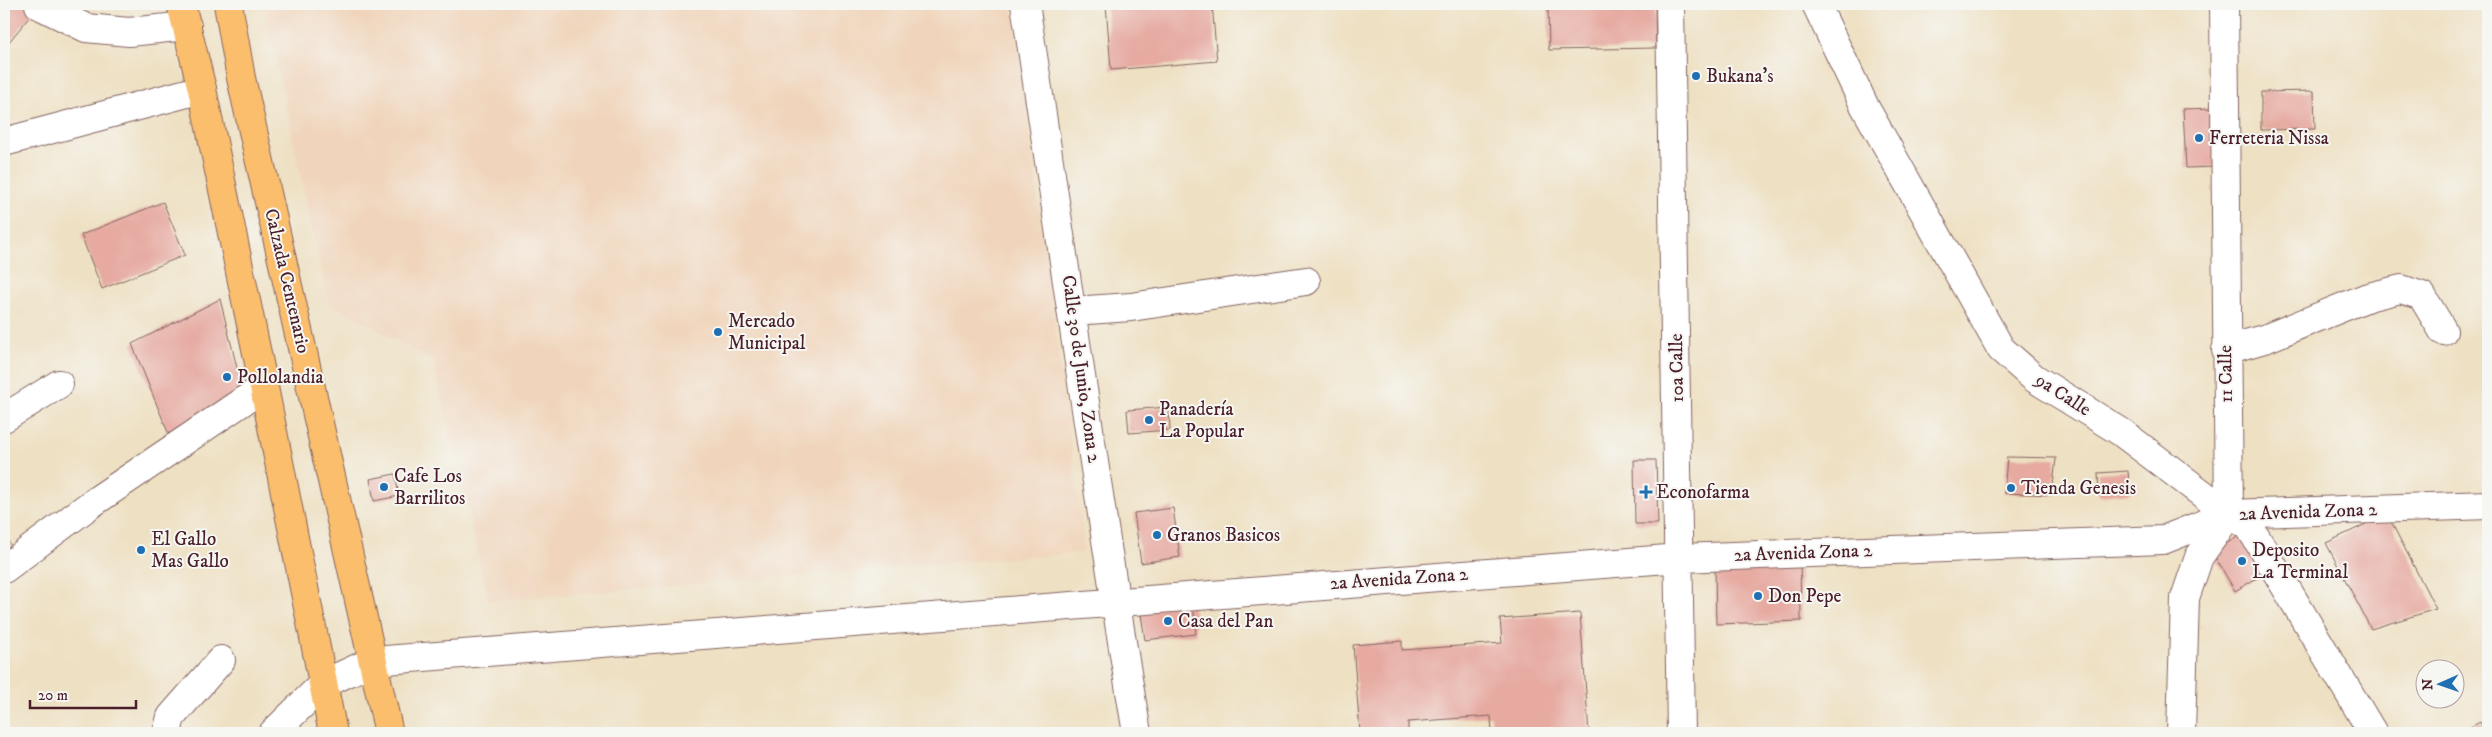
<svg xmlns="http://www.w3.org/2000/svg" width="2492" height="737" font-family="'IM FELL DW Pica',serif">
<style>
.built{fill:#f0d5bc}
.building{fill:#e6aaa1}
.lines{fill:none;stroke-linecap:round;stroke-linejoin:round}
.minor-casing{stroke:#836360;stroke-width:30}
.major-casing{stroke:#836360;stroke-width:30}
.minor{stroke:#fff;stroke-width:28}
.major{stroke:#fabe6d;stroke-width:28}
.poi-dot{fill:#1f6fb2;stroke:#f6f6f2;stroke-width:2}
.labels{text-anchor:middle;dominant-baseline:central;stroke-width:4;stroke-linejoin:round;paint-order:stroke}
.poi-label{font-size:19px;fill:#4a1f2b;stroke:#f6f6f2;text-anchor:start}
.street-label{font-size:19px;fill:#4a1f2b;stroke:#f6f6f2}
</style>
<rect width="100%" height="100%" fill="#f6f6f2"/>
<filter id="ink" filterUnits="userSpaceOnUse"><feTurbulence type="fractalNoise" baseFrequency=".02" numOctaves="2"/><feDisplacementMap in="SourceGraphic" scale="10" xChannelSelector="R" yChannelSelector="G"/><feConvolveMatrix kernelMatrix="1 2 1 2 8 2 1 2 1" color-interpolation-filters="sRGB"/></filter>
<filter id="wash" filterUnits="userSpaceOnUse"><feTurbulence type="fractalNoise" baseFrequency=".0096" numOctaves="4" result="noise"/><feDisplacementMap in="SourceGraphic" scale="20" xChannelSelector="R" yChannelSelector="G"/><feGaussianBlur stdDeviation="1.12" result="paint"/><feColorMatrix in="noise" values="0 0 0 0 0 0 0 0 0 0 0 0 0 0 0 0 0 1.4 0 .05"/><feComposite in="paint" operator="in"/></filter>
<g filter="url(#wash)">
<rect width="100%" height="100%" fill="#eee0c2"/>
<path class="built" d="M264,4H1012L1085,552L489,601L434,362L328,302Z"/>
<g id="blocks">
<path class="building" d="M4,4H40L4,48Z
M1106,4H1212L1217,61L1111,70Z
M1548,4H1655L1656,48L1549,50Z
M2314,91L2315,129L2261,130V92Z
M2213,108L2216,167L2186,168L2183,109Z
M163,202L185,255L102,289L81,235Z
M220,299L244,396L172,442L132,344Z
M1169,407L1170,430L1129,433L1127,410Z
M2007,457L2056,458L2052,495L2004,493Z
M1634,460H1656L1658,524H1635Z
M2128,471L2130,493L2099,496L2098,473Z
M395,474L399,496L374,501L370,479Z
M1173,508L1180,557L1141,563L1134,513Z
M2387,514L2436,609L2371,629L2326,543Z
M2249,530L2272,569L2235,591L2212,552Z
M4,535L15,552L4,559Z
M1800,555L1801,621L1716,624L1715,570Z
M1193,602L1196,634L1145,640L1140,608Z
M1580,613L1589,733H1492L1491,716L1408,722V733H1360L1353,645L1402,641V650L1502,643L1500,619Z
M2480,722L2486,733H2459Z"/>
</g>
</g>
<g filter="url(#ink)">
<use href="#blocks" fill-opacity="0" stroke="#836360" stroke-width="1"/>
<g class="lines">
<g class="minor-casing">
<path id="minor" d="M1025,4C1063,247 1096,491 1137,733
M1670,4L1681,733
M1816,4L1865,107L2001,349L2034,378L2121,432L2229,514L2249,526L2373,733
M39,5L86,28L129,32L187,26
M4,142L202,89
M1073,311L1131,307L1306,281
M2226,350L2267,338L2368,297L2401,289L2422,296L2443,331
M4,418L59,384
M4,569L91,504L264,387
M167,733L171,717L221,660
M273,733L323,684L373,661L1680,558L2163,540L2229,514L2488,505
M2181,733L2185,598L2199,557L2229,514L2224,4"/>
</g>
<g class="major-casing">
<path id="major" d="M181,4L202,89L264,387L333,733
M228,4L241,78L389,733"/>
</g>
<use href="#minor" class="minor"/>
<use href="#major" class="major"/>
</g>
</g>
<g class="poi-dot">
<circle cx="1696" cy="76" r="5"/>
<circle cx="2199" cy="138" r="5"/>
<circle cx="718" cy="332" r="5"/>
<circle cx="227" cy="377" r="5"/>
<circle cx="1149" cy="420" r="5"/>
<circle cx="384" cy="487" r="5"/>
<circle cx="2011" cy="488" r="5"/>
<path d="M1643.5 484.5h5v5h5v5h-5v5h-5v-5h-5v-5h5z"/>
<circle cx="1157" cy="535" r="5"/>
<circle cx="141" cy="550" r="5"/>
<circle cx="2242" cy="561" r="5"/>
<circle cx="1758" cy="596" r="5"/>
<circle cx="1168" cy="621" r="5"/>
</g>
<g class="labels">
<g class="poi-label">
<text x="1706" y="76">Bukana's</text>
<text x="2209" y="138">Ferreteria Nissa</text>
<text x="728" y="321">Mercado<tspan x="728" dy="22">Municipal</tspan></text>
<text x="237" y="377">Pollolandia</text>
<text x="1159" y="409">Panadería<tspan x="1159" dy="22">La Popular</tspan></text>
<text x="394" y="476">Cafe Los<tspan x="394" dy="22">Barrilitos</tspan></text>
<text x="2021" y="488">Tienda Genesis</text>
<text x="1656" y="492">Econofarma</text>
<text x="1167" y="535">Granos Basicos</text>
<text x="151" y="539">El Gallo<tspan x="151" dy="22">Mas Gallo</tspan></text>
<text x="2252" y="550">Deposito<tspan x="2252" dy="22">La Terminal</tspan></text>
<text x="1768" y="596">Don Pepe</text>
<text x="1178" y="621">Casa del Pan</text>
</g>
<g class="street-label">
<text transform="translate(287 281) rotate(77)">Calzada Centenario</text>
<text transform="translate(1677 368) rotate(-91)">10a Calle</text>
<text transform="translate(1081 369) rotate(82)">Calle 30 de Junio, Zona 2</text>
<text transform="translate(2226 374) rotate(-91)">11 Calle</text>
<text transform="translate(2063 395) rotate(33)">9a Calle</text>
<text transform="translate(2308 512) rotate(-2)">2a Avenida Zona 2</text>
<text transform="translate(1803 553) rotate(-2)">2a Avenida Zona 2</text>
<text transform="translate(1399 579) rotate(-4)">2a Avenida Zona 2</text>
</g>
</g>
<rect width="2492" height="737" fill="none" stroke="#f6f6f2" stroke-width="20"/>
<g transform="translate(2440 684) rotate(268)"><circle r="24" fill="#f6f6f2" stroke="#b1a0a2"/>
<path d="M0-4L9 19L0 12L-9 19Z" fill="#1f6fb2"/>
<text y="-8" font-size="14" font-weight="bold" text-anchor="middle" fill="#4a1f2b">N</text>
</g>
<path d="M30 700v8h106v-8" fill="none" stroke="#4a1f2b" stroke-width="2.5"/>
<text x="38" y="700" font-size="15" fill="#4a1f2b" stroke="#f6f6f2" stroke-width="4" paint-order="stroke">20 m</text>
</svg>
